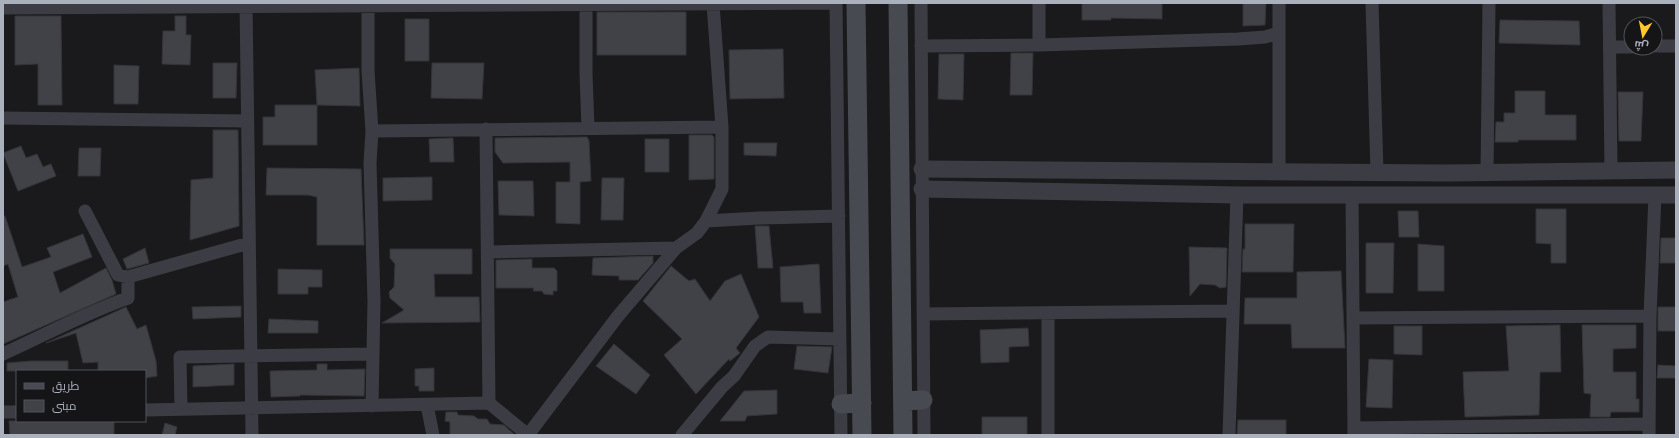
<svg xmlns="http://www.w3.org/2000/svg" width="1679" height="438" font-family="'Noto Sans',Cairo,sans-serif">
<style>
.building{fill:#414247;stroke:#343439}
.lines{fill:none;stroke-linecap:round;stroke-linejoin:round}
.minor{stroke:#3c3d44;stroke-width:13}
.tertiary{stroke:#3c3d44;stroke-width:17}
.secondary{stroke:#484a52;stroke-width:19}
</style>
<rect width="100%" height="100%" fill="#1a1a1d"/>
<path class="building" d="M1082,3H1162V19L1111,18V20H1082Z
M1243,3H1266L1265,25L1243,26Z
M597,12H686V55H597Z
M15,16H61L62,105H38V64L15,65Z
M175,16H186V35H191L190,65L162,64L163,31H175Z
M405,19H429V61H405Z
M1500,20L1579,21L1580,45L1499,43Z
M783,49L784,98L730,99L729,50Z
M1011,53H1033L1032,95H1010Z
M939,54H964L963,100L938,99Z
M213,63H237L236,98H213Z
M432,63H484L482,99L431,98Z
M114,65L139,66L138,104H114Z
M359,68L360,106L317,105L315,70Z
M1515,91H1545V115H1576V140H1518V142H1495L1496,122H1504V113H1515Z
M1618,92H1643L1641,141H1619Z
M275,105H317V145H263V117H275Z
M213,130H238L239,226L190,240L191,180L213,178Z
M689,135H712L714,137V179L689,180Z
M587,137L589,141L591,181L580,182V224L556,223V182H570V162L503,163L495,152V138Z
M453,138L454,162H430L429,139Z
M645,139H669V172H645Z
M744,143H777L776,156L744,155Z
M21,146L26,158L37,154L43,167L51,164L56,176L18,191L3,153Z
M79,148H101L100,176H78Z
M267,168L361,169L364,245H317V197L308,195H266Z
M432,177V200L383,201V178Z
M602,178H624L623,220H601Z
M498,181H533L534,216L499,215Z
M1536,209H1566V263H1551V244L1536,243Z
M1398,211H1418L1419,237H1399Z
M3,216H5L22,267L51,257L47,248L83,234L92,257L53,272L60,293L106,268L112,280L116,294L3,344V302L18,297L8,264L3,266Z
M1245,224H1294L1293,272H1242L1243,249H1245Z
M755,226H769L773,268H758Z
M1661,238H1676V263H1660Z
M1366,243H1394L1393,293H1366Z
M1418,244L1444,246V291H1418Z
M1189,247L1227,248L1226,287L1220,288L1215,285L1200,284L1190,296Z
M145,248L149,263L127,269L123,259Z
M390,249H472V274H434L435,297H479L480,322L382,323L404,310L390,298L389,292L394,287L395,264L390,258Z
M653,256V263L638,280H619V276L592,275L593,258Z
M532,259V268H554L557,271V291H553V295L544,294L542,291H533L534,288H496V260Z
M819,264L821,313H804L803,302H781L780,267Z
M671,266L689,281L695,279L710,301L725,281L741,274L759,317L736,348L740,353L730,361L729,359L696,394L664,355L682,339L643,301Z
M278,269L322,270V287H308V294H278Z
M1341,271L1345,348H1292L1291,324H1244L1245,298H1297V272Z
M241,306V317L193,319L192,307Z
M126,307L137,329L146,325L156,361L157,376L145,378V371H98V362L83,363L76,333L46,343Z
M1658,307H1676V331H1658Z
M269,319L318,321V333H268Z
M1560,325L1561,372H1540L1539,415L1465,417L1463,372L1509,371L1506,326Z
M1582,325H1636V348L1613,349V372H1636V399H1639V412H1611L1610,417H1590L1591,394L1584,393Z
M1394,326H1422V355L1394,354Z
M1028,328L1029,346L1009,347V362L981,363L980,330Z
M614,344L650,375L636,394L596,366Z
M797,346L832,347L828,373L794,369Z
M1369,359L1393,360L1392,408L1366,407Z
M31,361H68V371H7V363Z
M234,364V385L193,387V366Z
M317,364H327V370L365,369L364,396L300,395V396L271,397L270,371L317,370Z
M1658,365L1676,366V378H1657Z
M434,368V391H419V386H415V369Z
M777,390V414L747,416L745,421H720L744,391Z
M446,412H457L458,415L474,416L478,419H487L490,424L504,425L515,435H450V422L445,421Z
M982,417H1027V435H982Z
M1238,420H1286V435H1237Z
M9,421H114V435H10Z
M165,423L177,427L175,435H162Z"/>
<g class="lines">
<path class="minor" d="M246,3L252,435
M836,3L841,435
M921,3L924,435
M1279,3V172
M1372,3L1377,172
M1609,3L1611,171
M586,5V74L588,128
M368,6V71L372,131L370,163L374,301L372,406
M3,8L836,3
M1039,45V3
M921,46L1039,45L1238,39L1265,37L1279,33
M1655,46H1676
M1610,47H1631
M3,118L247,121
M486,129L489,403
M372,131L722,127
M1487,173L1489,3
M1352,195L1354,435
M85,211L118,275L128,277L249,243
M706,221L759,218L839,216
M488,252L676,248
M923,314L1233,311
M1353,318L1650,316
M3,354C45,335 85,313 128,298V277
M427,405L433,435
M181,409L180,357L372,354
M145,410L489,403L528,435
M3,412H17
M1354,428L1648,424
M528,435L618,316L676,248L697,233L706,221L722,189V127L713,4
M682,435L722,387L734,376L755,346L768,337L840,339
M1048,435V313
M1229,435L1237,195
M1649,435L1650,316L1655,195"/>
<path class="tertiary" d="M922,169L1447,173L1676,170
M922,189L1237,195H1676"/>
<path class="secondary" d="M856,3L862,435
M898,3L903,435
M903,401L923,400
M841,404L862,403"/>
</g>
<rect width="1679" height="438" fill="none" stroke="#abb0bd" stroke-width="8"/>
<rect x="16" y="370" width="130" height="52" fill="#151518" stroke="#51535a"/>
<rect x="24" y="383" width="20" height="6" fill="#484a52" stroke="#51535a"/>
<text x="52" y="390" font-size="12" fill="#abb0bd">طريق</text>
<rect x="24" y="400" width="20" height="12" fill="#414247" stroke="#51535a"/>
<text x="52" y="410" font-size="12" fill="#abb0bd">مبنى</text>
<g transform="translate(1643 36) rotate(190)"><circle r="19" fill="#151518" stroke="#51535a"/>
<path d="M0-3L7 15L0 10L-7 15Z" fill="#ffc82f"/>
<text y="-6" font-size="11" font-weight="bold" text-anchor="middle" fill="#abb0bd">ش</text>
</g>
</svg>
